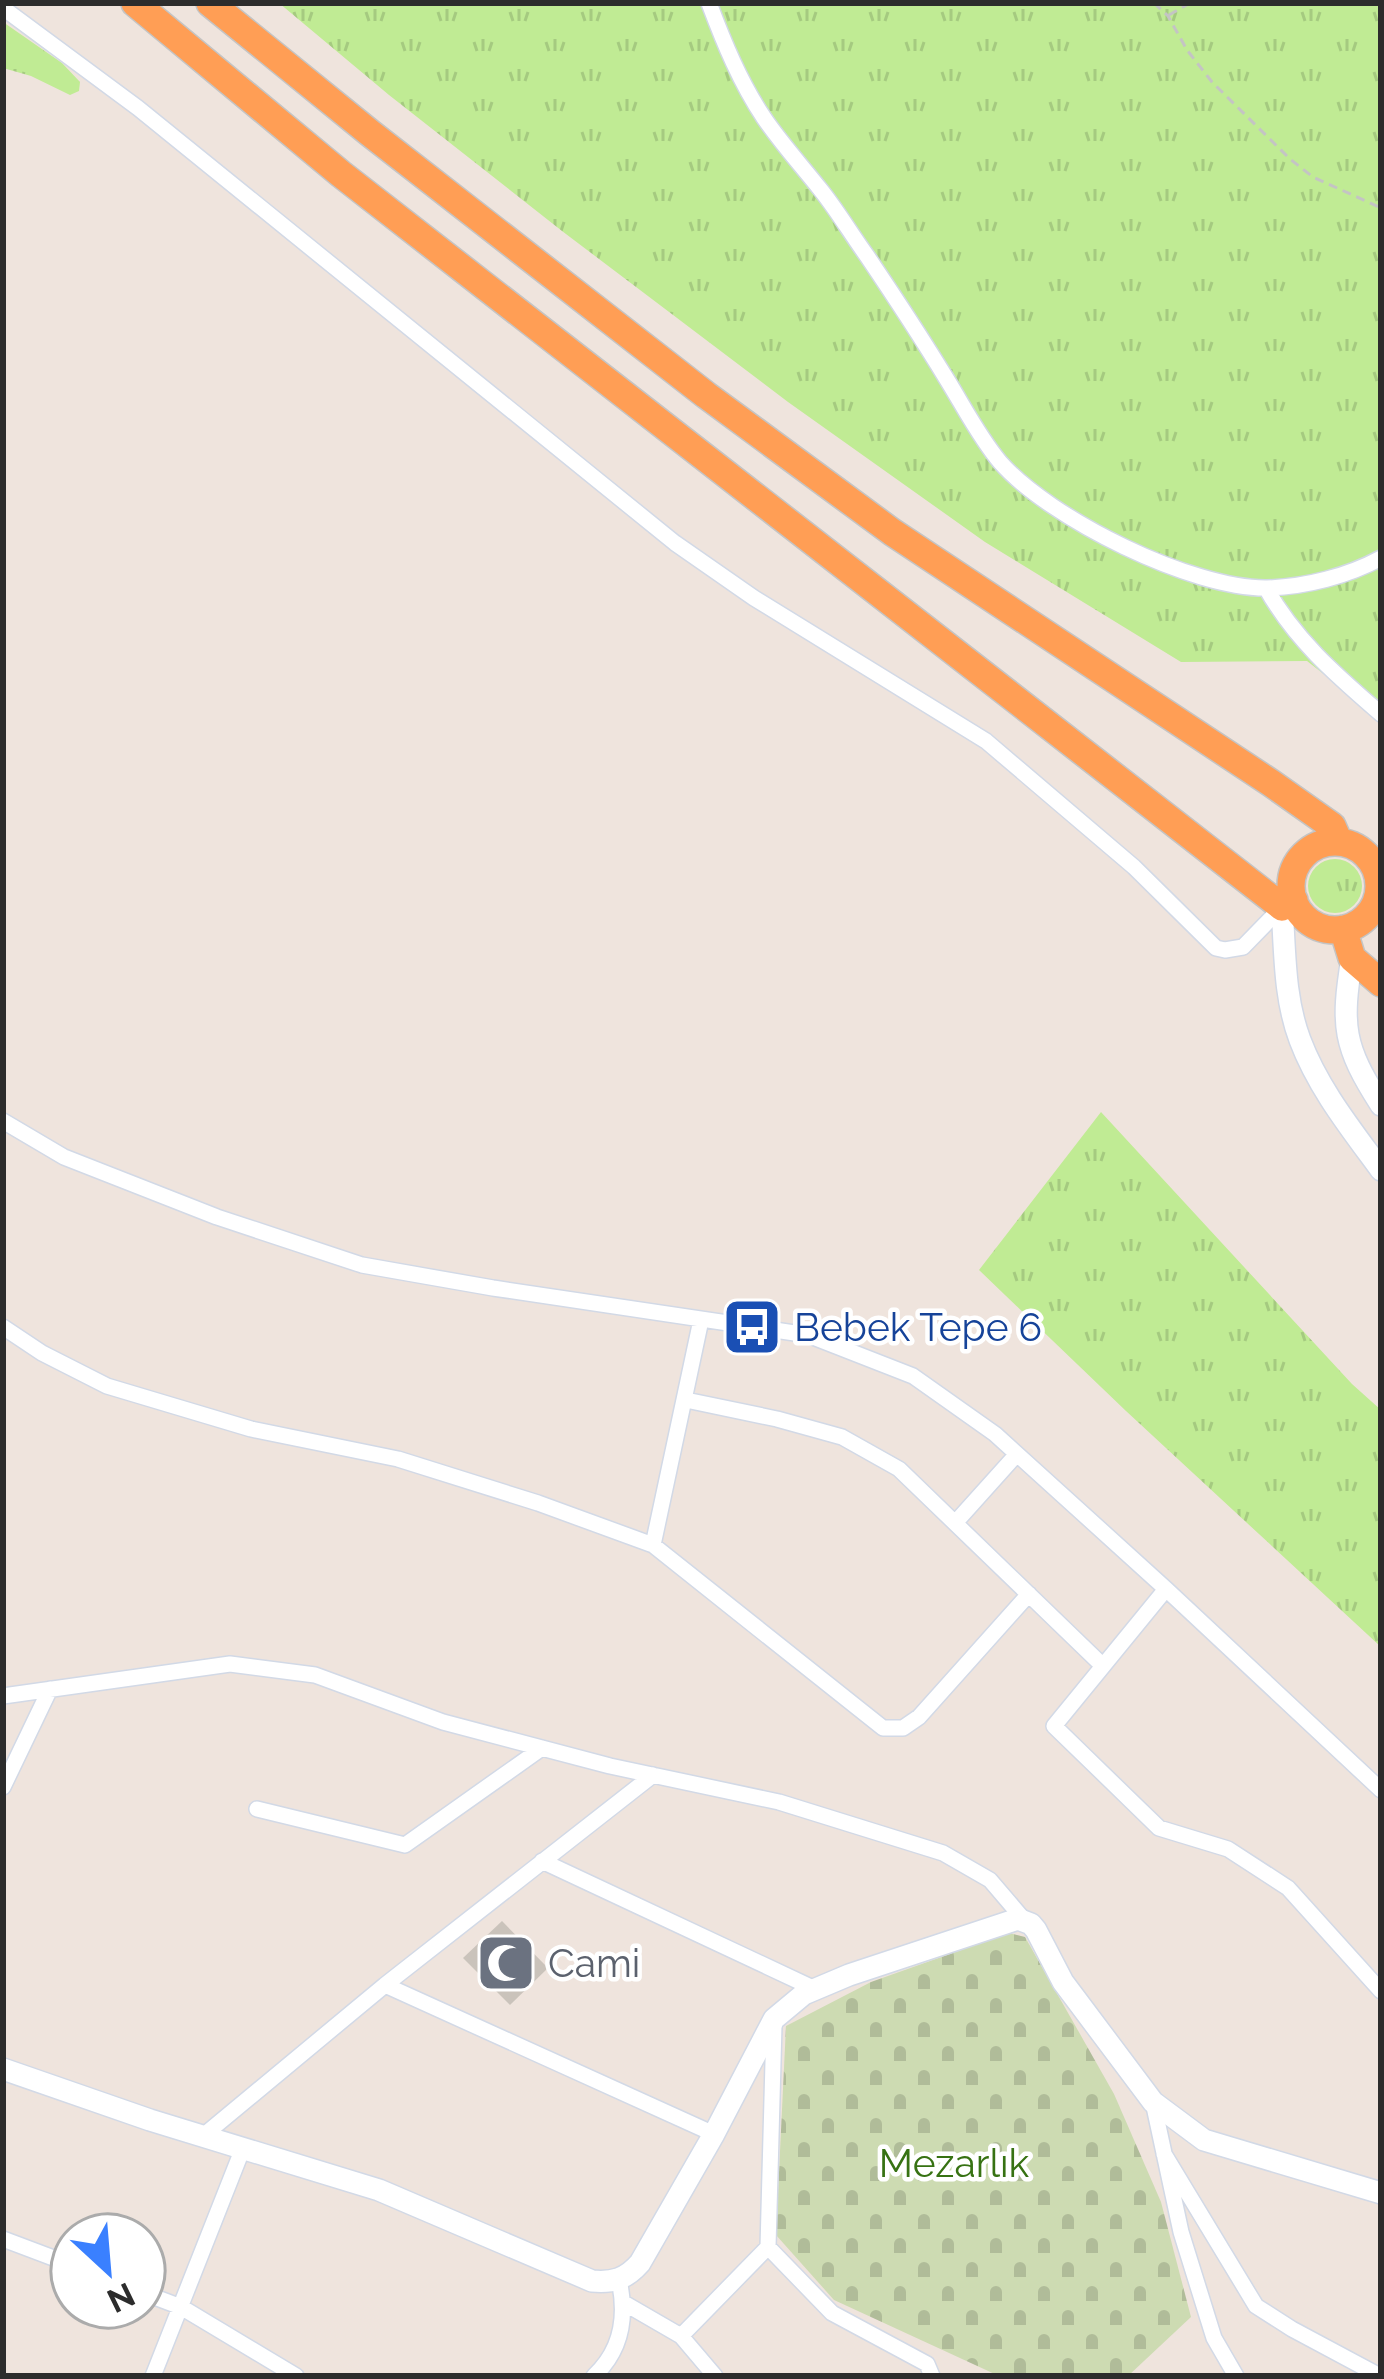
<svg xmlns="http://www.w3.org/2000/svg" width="1384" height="2379" font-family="Raleway,sans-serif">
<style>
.grass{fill:url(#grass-tufts)}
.cemetery{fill:url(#cemetery-stones)}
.building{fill:#cac3bb}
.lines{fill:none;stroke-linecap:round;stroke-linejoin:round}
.minor-casing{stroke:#d2d9e6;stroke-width:18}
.tertiary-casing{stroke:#d2d9e6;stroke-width:24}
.trunk-casing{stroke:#c4c4c4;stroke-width:30}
.path{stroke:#c4c4c4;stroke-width:3;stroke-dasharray:9 6;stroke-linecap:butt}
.minor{stroke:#fff;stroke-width:15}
.tertiary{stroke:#fff;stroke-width:21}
.trunk{stroke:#ff9e55;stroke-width:27}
.labels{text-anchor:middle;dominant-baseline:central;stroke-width:9;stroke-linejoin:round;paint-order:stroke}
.transit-label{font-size:39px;fill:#164399;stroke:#fff;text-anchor:start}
.worship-label{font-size:39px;fill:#5b616d;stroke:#fff;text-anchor:start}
.park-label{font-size:39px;fill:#377213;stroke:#fff}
</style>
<defs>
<pattern id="grass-tufts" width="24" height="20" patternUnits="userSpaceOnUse" patternTransform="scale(3)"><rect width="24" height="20" fill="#c0eb94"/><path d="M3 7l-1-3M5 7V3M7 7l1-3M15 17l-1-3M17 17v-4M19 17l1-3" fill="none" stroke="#a5ca80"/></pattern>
<pattern id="cemetery-stones" width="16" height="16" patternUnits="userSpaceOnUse" patternTransform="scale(3)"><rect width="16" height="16" fill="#cddbb2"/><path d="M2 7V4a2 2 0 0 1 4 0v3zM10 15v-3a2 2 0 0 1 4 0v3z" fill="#b0bc99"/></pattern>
</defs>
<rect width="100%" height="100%" fill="#efe4dd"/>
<path class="grass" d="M279,3H1381V719L1307,661L1181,662L985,542L788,402L562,231L389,95Z
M3,22L62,63L80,82L79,91L70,95L31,76L3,68Z
M1308 886a27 27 0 1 1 54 0a27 27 0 1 1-54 0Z
M1101,1112L1352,1384L1381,1410V1647L1126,1411L979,1270Z"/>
<path class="cemetery" d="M1009,1933L1025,1937L1114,2094L1161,2202L1191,2317L1128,2376H999L834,2300L776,2235L786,2026L871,1982Z"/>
<path class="building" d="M502,1921L548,1968L510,2005L463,1958Z"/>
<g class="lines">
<g class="minor-casing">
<path id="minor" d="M709,3C724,43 740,82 764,118C781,143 801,165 820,189C837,210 851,234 867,256C894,296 921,337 946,378C964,407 979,437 1000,462C1050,519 1192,589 1267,588C1305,587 1348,576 1381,558
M3,8L138,108L675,543L754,598L986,741L1134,867L1216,948L1225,950L1243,947L1282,907
M1266,588C1295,640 1336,675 1381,714
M3,1121L64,1157L217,1217L362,1265L493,1288L808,1335L913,1376L995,1434L1166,1589L1381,1790
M3,1327L42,1353L107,1386L251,1429L398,1459L538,1503L653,1545L883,1728H903L919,1717L1029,1594
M686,1400L777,1419L842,1437L899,1469L1103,1666
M955,1523L1017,1454
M653,1545L701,1320
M1166,1589L1054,1726L1159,1828L1228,1849L1288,1888L1381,1991
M3,1696L230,1664L315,1675L443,1722L610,1766L779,1802L943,1853L990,1880L1025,1921
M3,1787L50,1689
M257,1809L405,1845L542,1748
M542,1861L815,1989
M385,1985L714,2134
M774,2025L768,2247L832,2313L927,2364L932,2376
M1153,2102L1181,2232L1214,2338L1236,2376
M203,2136L385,1985L653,1775
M1164,2154L1256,2306L1292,2329L1380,2376
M3,2239L72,2265
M144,2293L181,2307L296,2376
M624,2303L681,2336L715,2376
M681,2336L768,2247
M153,2376L243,2148
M594,2376C622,2350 627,2316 619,2280"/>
</g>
<g class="tertiary-casing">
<path id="tertiary" d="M1282,907C1285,951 1284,998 1300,1040C1318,1088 1351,1129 1381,1170
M1352,958C1341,1026 1343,1046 1381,1105
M3,2069L150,2120L379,2190L592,2281C613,2283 626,2279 640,2263L714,2134L774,2019L804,1994L849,1975L1018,1919L1031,1924L1036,1930L1063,1982L1153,2102L1204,2140L1381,2193"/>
</g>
<g class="trunk-casing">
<path id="trunk" d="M135,3L341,174L1282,907L1294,900
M210,3L370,133L706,395L892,532L1271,783L1332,826L1339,842
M1291 886a44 44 0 1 1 88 0a44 44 0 1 1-88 0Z
M1343,929L1352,958L1381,983"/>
</g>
<path class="path" d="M1154,3L1168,16L1187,50L1212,82L1290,159L1313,177L1381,208
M1169,15L1190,3"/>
<use href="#minor" class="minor"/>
<use href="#tertiary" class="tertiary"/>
<use href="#trunk" class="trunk"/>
</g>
<defs>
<g id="bus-square" transform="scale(3)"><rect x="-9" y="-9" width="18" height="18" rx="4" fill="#1a4fb4" stroke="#fff"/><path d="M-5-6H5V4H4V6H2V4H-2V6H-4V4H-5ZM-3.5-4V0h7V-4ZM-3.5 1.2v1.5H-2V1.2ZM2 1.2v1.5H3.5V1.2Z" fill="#fff"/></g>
<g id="mosque-square" transform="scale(3)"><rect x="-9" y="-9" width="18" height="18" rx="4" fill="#6b7280" stroke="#fff"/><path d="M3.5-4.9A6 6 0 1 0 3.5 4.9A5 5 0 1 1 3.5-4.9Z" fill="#fff"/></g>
</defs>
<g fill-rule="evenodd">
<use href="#bus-square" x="752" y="1327"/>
<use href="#mosque-square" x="506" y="1963"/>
</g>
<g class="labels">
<g class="transit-label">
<text x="794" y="1327">Bebek Tepe 6</text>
</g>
<g class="worship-label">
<text x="548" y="1963">Cami</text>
</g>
<g class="park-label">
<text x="954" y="2163">Mezarlık</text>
</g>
</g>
<rect width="1384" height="2379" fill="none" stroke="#2c2c2c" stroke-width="12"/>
<g transform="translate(108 2271) rotate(154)"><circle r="57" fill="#ffffff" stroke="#ababab" stroke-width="3"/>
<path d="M0-9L21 45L0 30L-21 45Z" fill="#3a80ff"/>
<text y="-18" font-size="33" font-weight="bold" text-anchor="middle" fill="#2c2c2c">N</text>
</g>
</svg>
